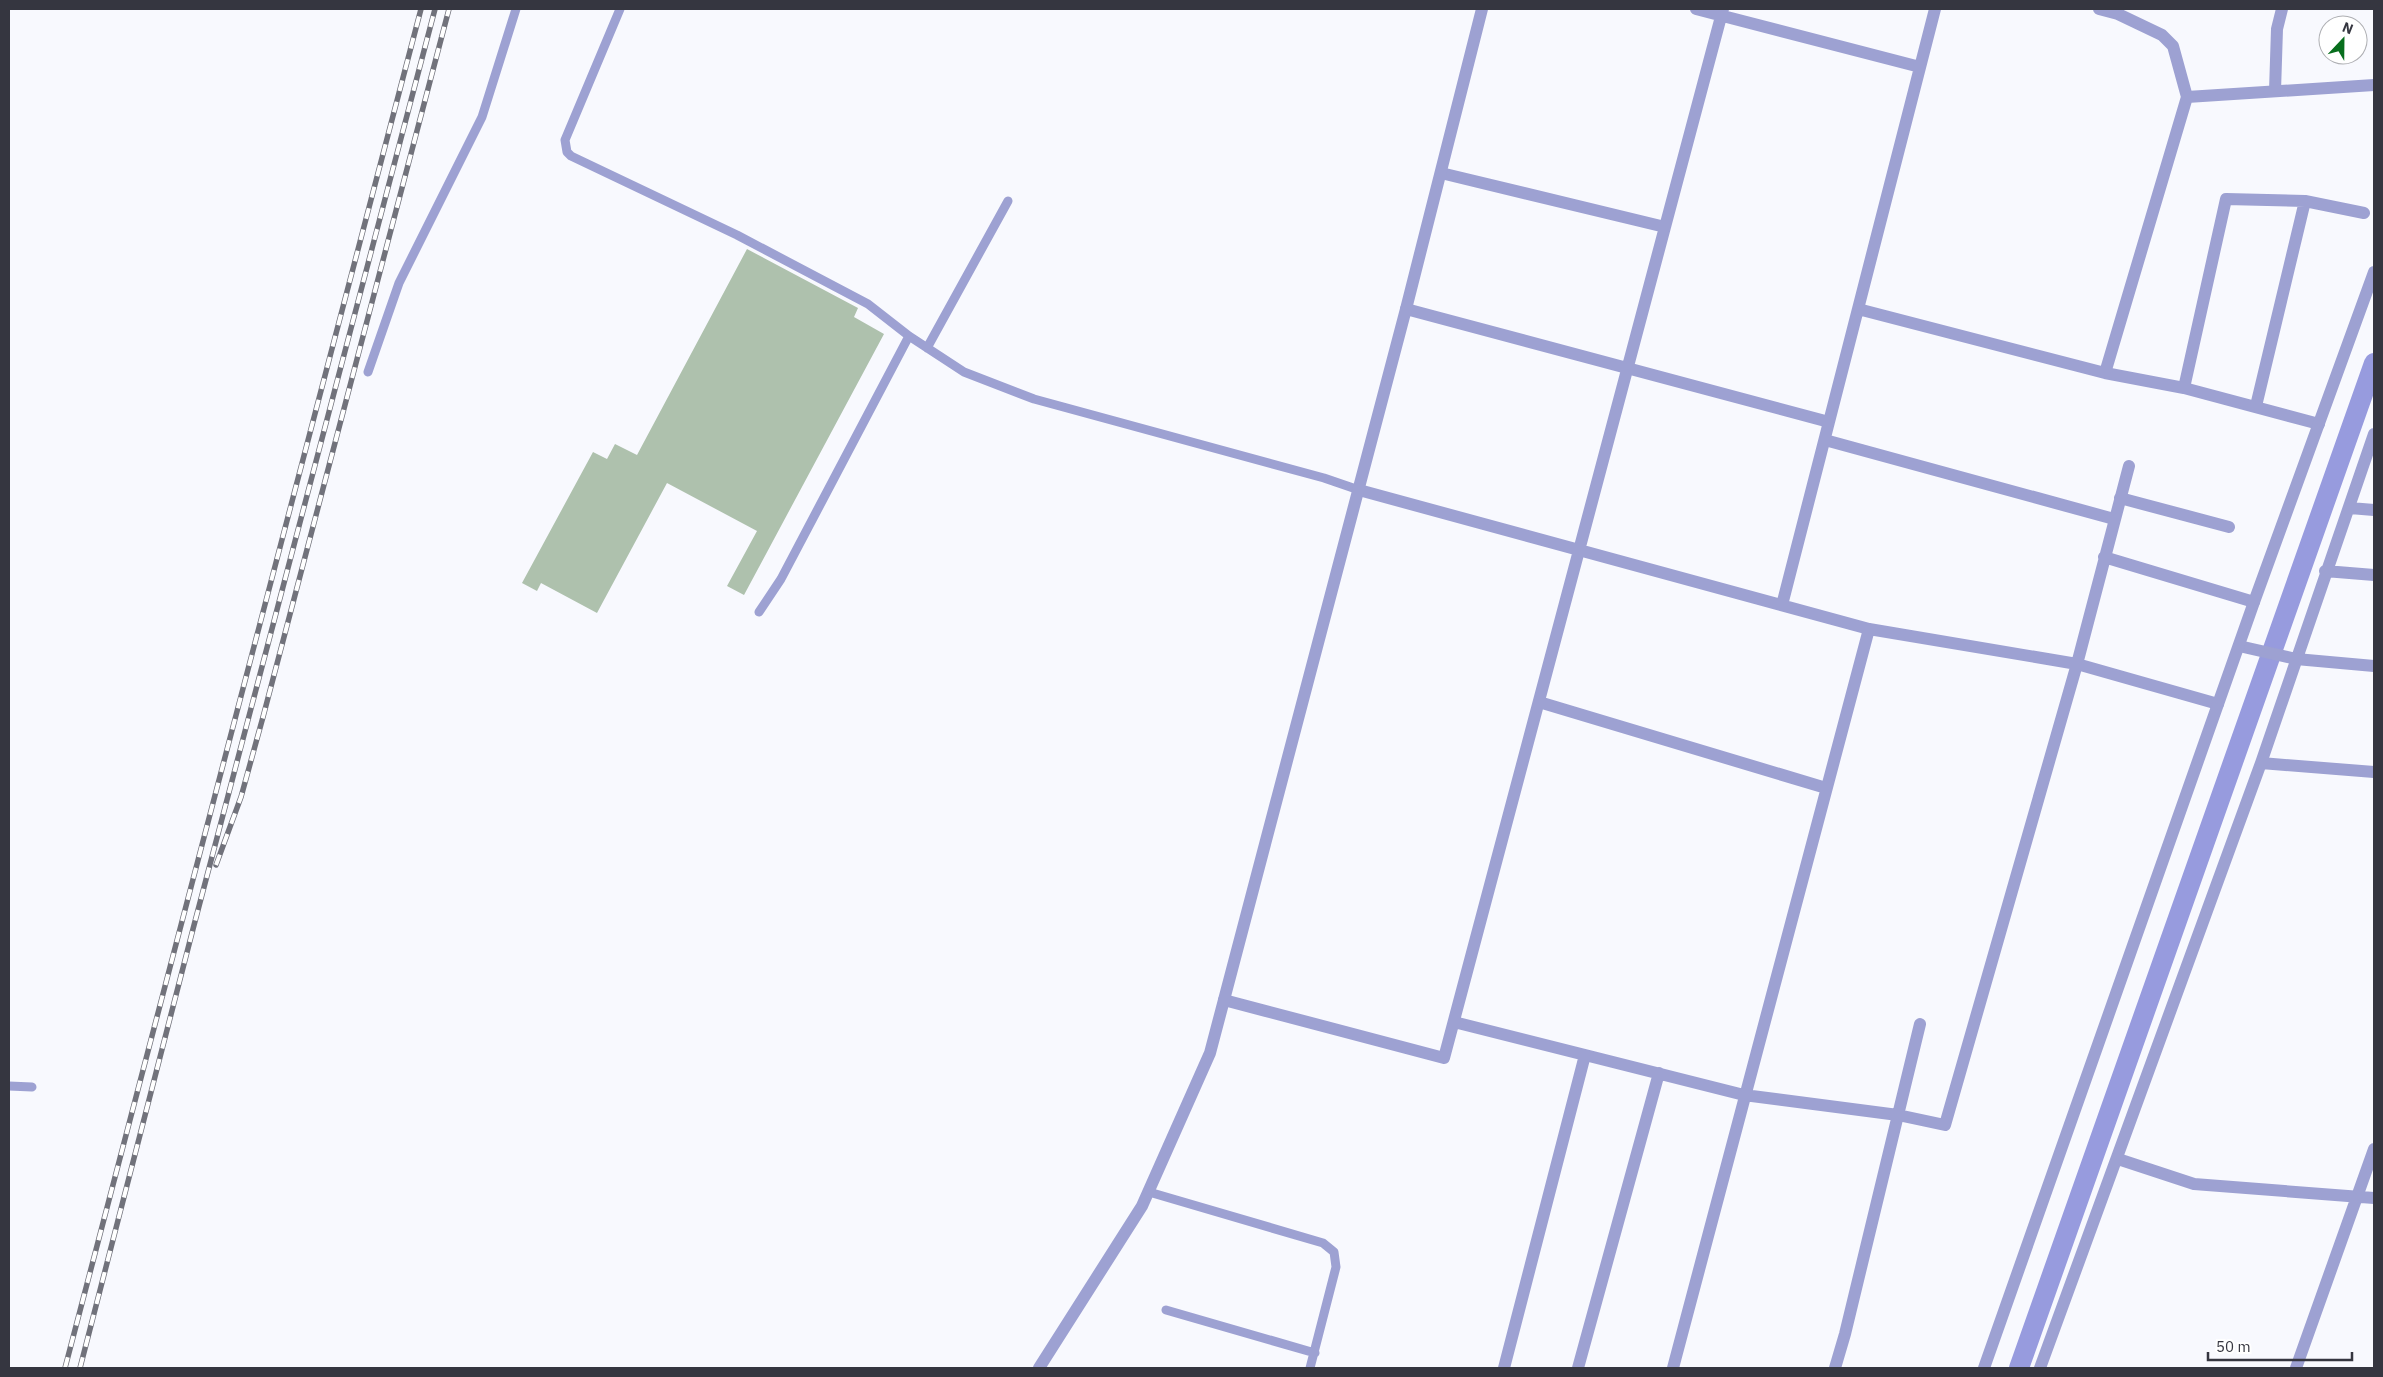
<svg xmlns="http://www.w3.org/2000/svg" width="2383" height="1377" font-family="'IBM Plex Sans',sans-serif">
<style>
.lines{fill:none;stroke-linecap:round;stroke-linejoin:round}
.canal{stroke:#979bde;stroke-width:20}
.building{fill:#aec1ad}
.service{stroke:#9da1d2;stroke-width:9}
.minor{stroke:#9da1d2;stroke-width:12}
.tertiary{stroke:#9da1d2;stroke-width:12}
.rail-casing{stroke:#71727b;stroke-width:5.5}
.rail{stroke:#fff;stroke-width:4;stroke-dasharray:11;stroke-linecap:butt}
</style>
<rect width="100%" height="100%" fill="#f8f9fe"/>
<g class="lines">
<path class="canal" d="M2019,1368L2374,363"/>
</g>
<path class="building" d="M747,249L858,308L854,317L884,334L744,595L727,586L757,531L667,483L597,613L541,583L537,591L522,583L593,452L607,459L615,444L637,455Z"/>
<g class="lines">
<path class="service" d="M620,9L565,140L567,152L571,156L737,235L868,304L909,336L964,372L1034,399L1324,478L1359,490
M927,348L1008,201
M368,372L399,283L482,117L516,9
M759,612L781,579L909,336
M9,1086L32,1087
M1149,1192L1323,1243L1334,1252L1336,1267L1310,1368
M1166,1310L1315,1353"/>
<path class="minor" d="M1696,9L1920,67
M2099,9L2118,14L2162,35L2173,46L2187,97L2105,373
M2275,91L2277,29L2282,9
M2187,97L2374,85
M1441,173L1665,227
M1406,309L1829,422
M1858,309L2105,373L2184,388L2319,424
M2184,388L2226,199L2305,201L2364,213
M2256,406L2305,201
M1825,440L2114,519
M1359,490L1869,629L2077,664L2218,704
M2120,498L2229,527
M2350,508L2374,510
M2104,557L2254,602
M2325,571L2374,575
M1782,605L1935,9
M2239,646L2296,659L2374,666
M1539,702L1826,788
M2261,763L2374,772
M1224,1000L1444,1058L1723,9
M1454,1022L1744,1095L1898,1115L1945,1125L2077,664L2129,466
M2118,1159L2194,1184L2374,1198
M1504,1368L1585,1055
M1578,1368L1659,1073
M1673,1368L1869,629
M1835,1368L1845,1334L1920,1024
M2040,1368L2261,763L2374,434
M2296,1368L2374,1149"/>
<path class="tertiary" d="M1039,1368L1142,1206L1210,1053L1406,309L1482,9
M1984,1368L2254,602L2374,272"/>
<g class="rail-casing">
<path id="rail" d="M216,865L241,797L263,717L449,9
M65,1368L421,9
M80,1368L193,929L435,9"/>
</g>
<use href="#rail" class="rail"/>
</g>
<rect width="2383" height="1377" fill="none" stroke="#353640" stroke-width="20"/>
<g transform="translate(2343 40) rotate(22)"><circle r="24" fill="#ffffff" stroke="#aeafb3"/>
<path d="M0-4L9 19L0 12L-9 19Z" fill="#086e1d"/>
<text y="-8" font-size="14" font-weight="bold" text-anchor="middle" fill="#353640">N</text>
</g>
<path d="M2208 1352v8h144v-8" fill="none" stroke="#353640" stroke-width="2.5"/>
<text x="2216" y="1352" font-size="15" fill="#353640" stroke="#ffffff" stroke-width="4" paint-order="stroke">50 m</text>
</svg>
